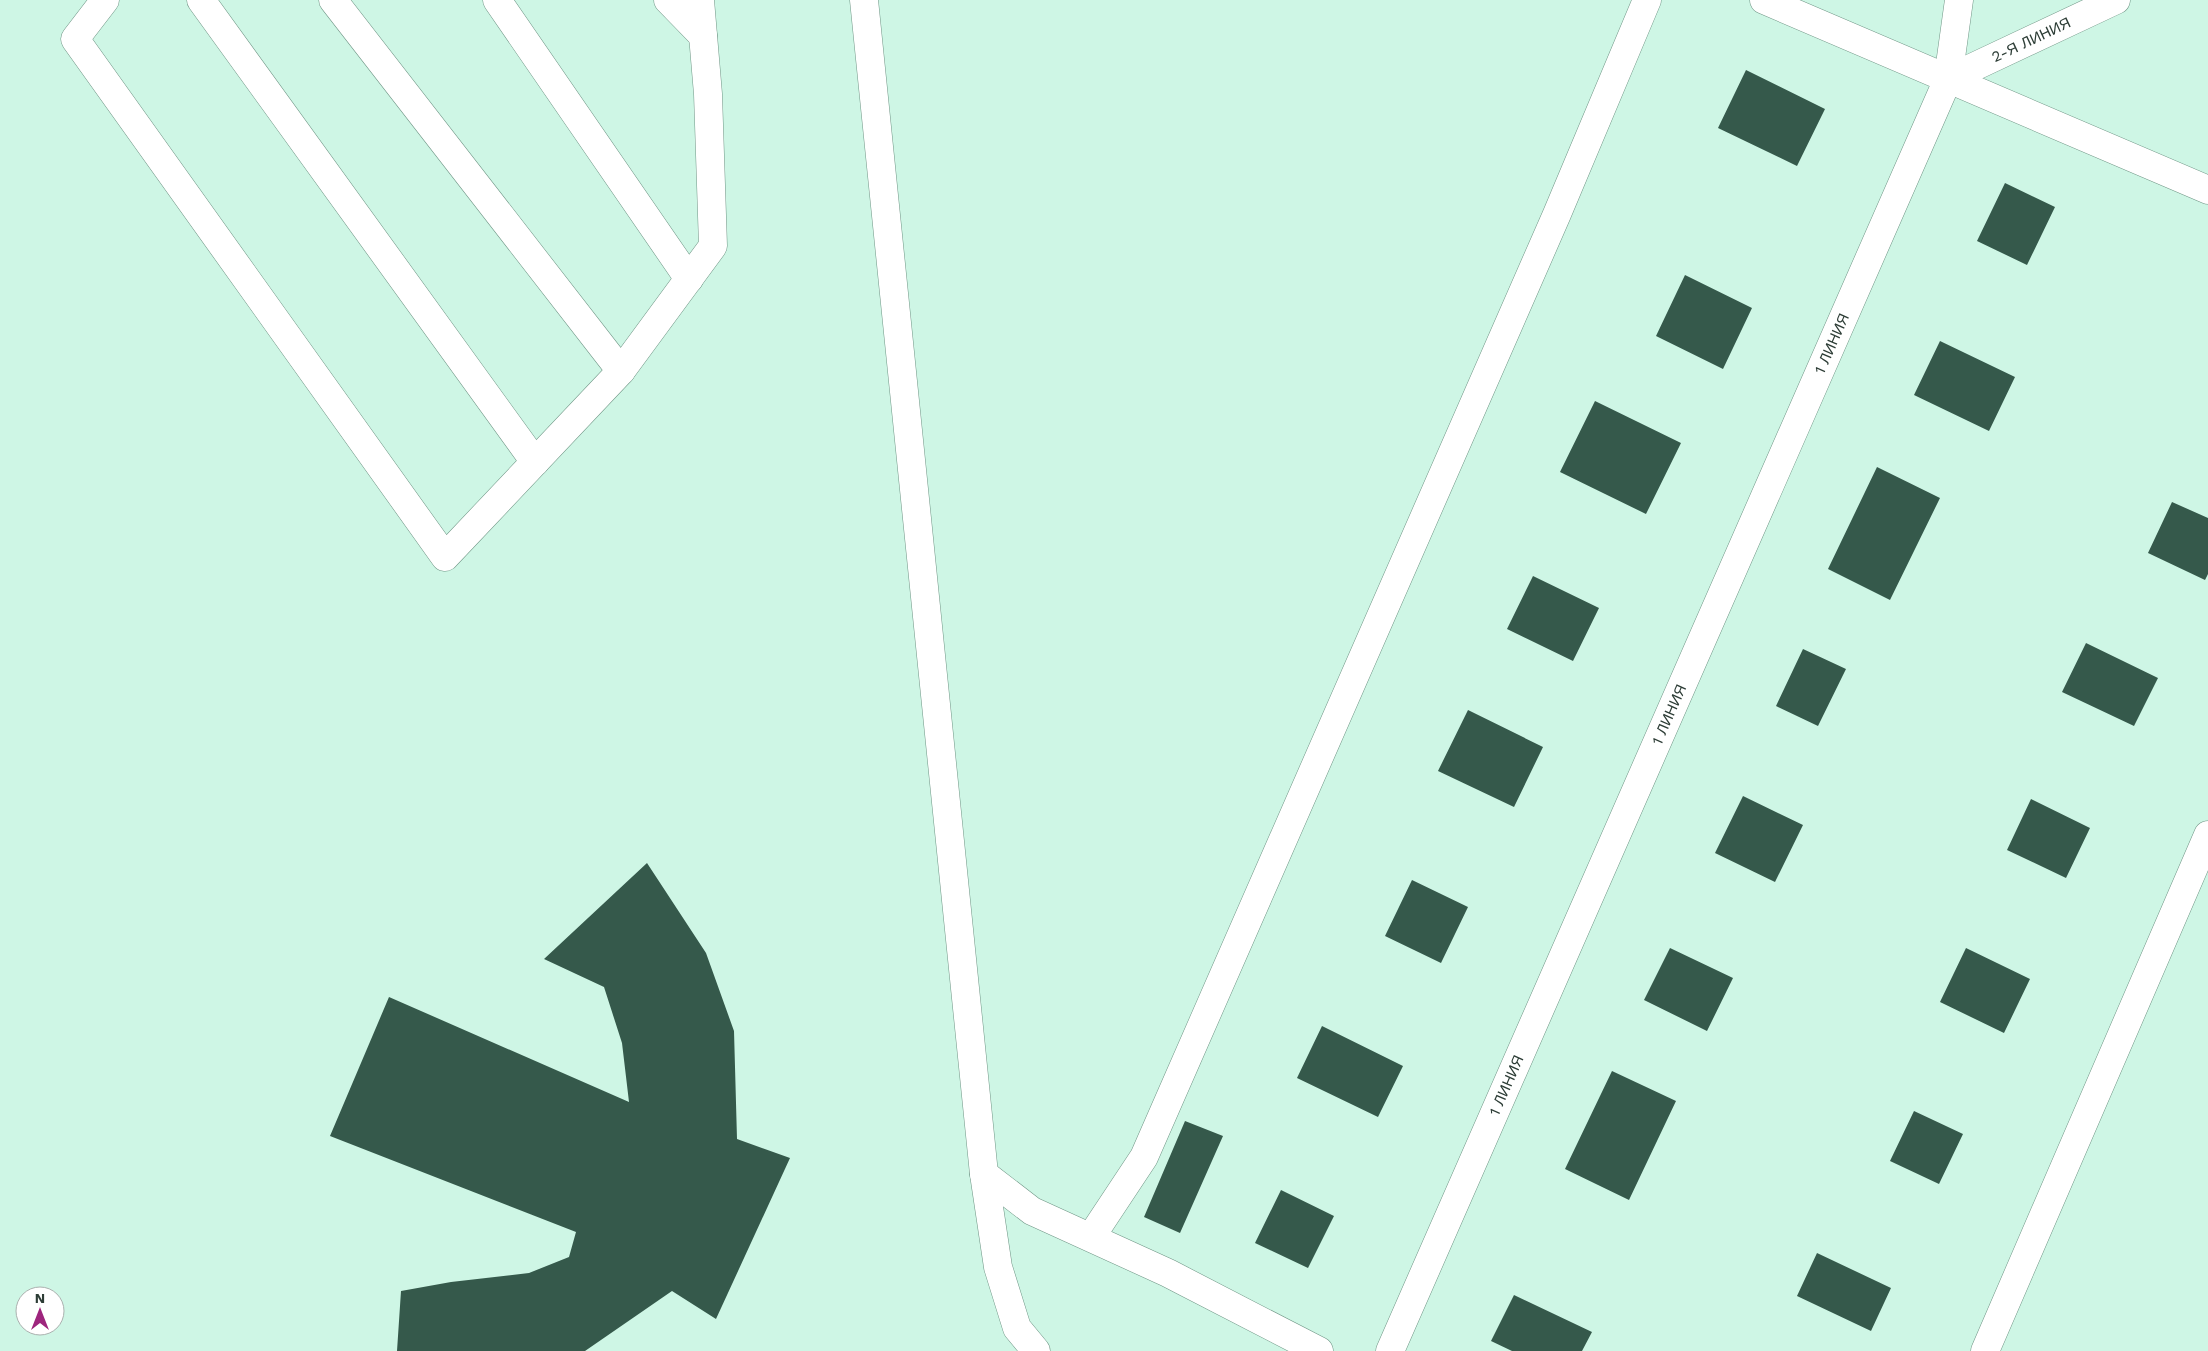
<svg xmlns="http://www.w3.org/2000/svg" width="2208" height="1351" font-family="'Work Sans',sans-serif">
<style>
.building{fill:#35594b}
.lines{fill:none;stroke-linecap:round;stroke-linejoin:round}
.minor-casing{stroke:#6f9585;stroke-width:29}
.minor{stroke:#fff;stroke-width:28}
.labels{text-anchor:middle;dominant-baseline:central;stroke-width:5;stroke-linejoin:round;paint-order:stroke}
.street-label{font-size:15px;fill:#2d3d36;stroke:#fff}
</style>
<rect width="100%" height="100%" fill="#cef6e5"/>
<path class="building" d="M1746,70L1825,109L1797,166L1718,128Z
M2005,183L2055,207L2027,265L1977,241Z
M1685,275L1752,308L1723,369L1656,336Z
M1940,341L2015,377L1989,431L1914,395Z
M1595,401L1681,443L1646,514L1560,472Z
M1877,467L1940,498L1890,600L1828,569Z
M2172,502L2208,518V574L2205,580L2148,553Z
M1533,576L1599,608L1573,661L1507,629Z
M2086,643L2158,678L2134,726L2062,692Z
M1803,649L1846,669L1818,726L1776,706Z
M1468,710L1543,747L1514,807L1438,771Z
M1743,796L1803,825L1775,882L1715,853Z
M2031,799L2090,828L2066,878L2007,850Z
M647,863L706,953L734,1031L737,1139L790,1158L716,1319L672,1291L585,1351H397L401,1291L451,1282L529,1273L569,1257L576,1232L330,1136L389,997L629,1102L622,1043L604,987L544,959Z
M1412,880L1468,907L1441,963L1385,936Z
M1670,948L1733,978L1707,1031L1644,1000Z
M1966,948L2030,979L2004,1033L1940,1002Z
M1322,1026L1403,1066L1378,1117L1297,1078Z
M1612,1071L1676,1101L1629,1200L1565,1169Z
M1914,1111L1963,1134L1939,1184L1890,1161Z
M1185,1121L1223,1136L1180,1233L1144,1217Z
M1281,1190L1334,1216L1308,1268L1255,1243Z
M1817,1253L1891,1288L1871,1331L1797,1296Z
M1514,1295L1592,1332L1582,1351H1512L1491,1341Z"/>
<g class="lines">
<g class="minor-casing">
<g id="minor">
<path d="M105,0L75,39L445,557L621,371L713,246L708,94L700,0"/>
<path d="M201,0L535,462"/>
<path d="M333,0L621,371"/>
<path d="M497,0L689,279"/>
<path d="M668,0L703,36"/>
<path d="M864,0L984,1174L998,1267L1017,1328L1036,1351"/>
<path d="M1764,0L2208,190"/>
<path id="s1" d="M1948,79L2116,0"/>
<path d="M984,1174L1032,1211L1168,1273L1319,1351"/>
<path d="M1091,1237L1144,1157L1557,214L1647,0"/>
<path id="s2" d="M1390,1351L1948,79L1959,0"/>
<path d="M1985,1351L2208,835"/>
</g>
</g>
<use href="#minor" class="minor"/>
</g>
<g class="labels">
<g class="street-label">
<text stroke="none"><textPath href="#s1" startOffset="92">2-Я ЛИНИЯ</textPath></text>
<text stroke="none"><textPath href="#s2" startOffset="1100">1 ЛИНИЯ</textPath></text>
<text stroke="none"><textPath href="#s2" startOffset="695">1 ЛИНИЯ</textPath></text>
<text stroke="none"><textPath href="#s2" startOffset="290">1 ЛИНИЯ</textPath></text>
</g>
</g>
<g transform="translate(40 1311)"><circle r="24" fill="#ffffff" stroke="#abb1af"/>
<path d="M0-4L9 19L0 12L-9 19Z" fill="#9e257d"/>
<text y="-8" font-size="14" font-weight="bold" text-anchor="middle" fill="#2d3d36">N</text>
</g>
</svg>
